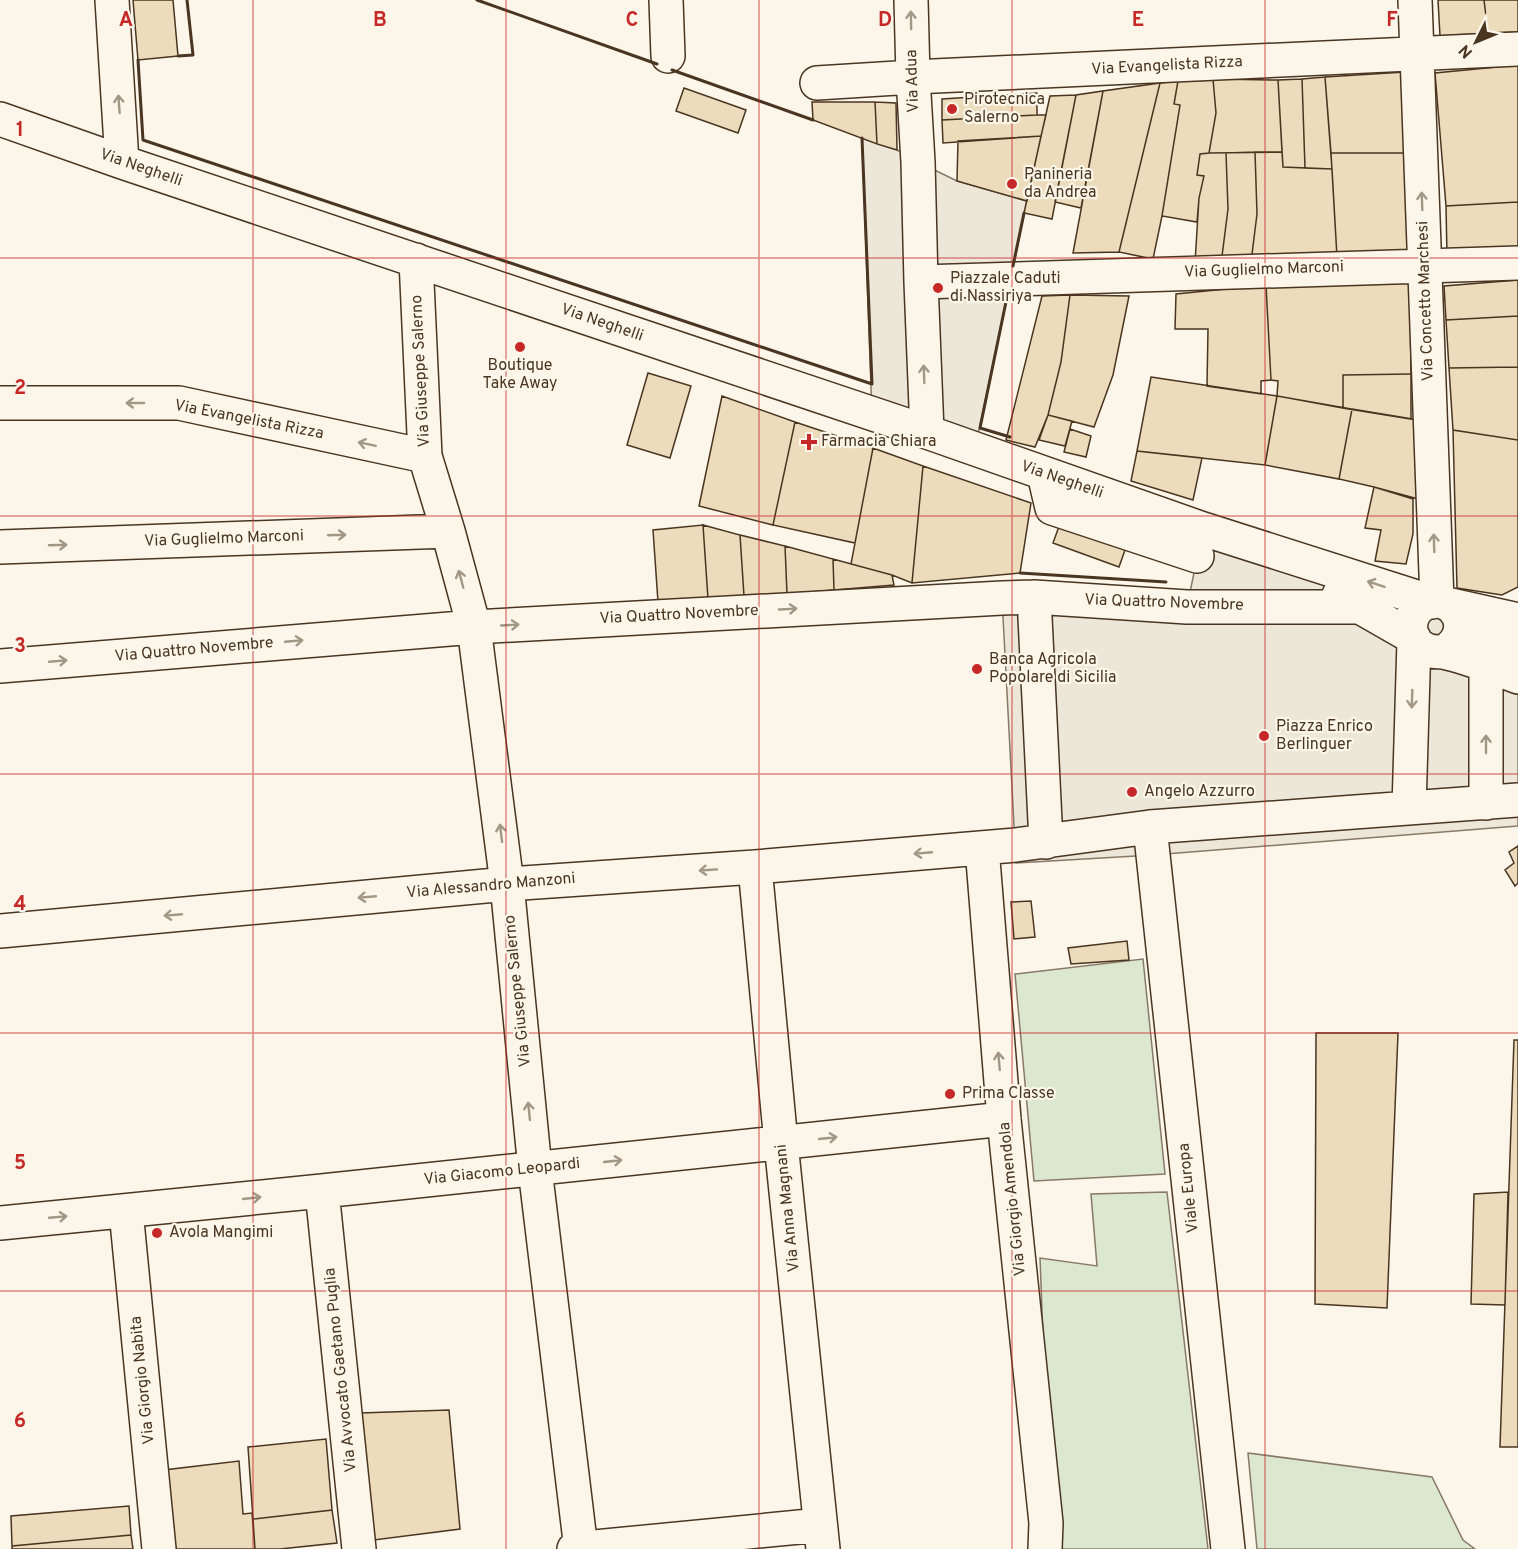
<svg xmlns="http://www.w3.org/2000/svg" width="1518" height="1549" font-family="Overpass,sans-serif">
<style>
.green{fill:#dce7d0;stroke:#887966;stroke-width:1.5}
.parking{fill:#ede7d9;stroke:#887966;stroke-width:1.5}
.building{fill:#ecdcbc;stroke:#4a3520;stroke-width:1.5}
.lines{fill:none;stroke-linecap:round;stroke-linejoin:round}
.minor-casing{stroke:#4a3520;stroke-width:36}
.minor{stroke:#fbf6e9;stroke-width:33}
.wall{stroke:#4a3520;stroke-width:3}
.oneway{stroke:#a29684}
.grid{fill:none;stroke:#c62828;stroke-width:1.5;stroke-opacity:0.55}
.poi-dot{fill:#c62828;stroke:#fbf6e9;stroke-width:2}
.labels{text-anchor:middle;dominant-baseline:central;stroke-width:4.5;stroke-linejoin:round;paint-order:stroke}
.street-label{font-size:16px;fill:#4a3520;stroke:#fbf6e9}
.poi-label{font-size:16px;fill:#4a3520;stroke:#fbf6e9;text-anchor:start}
.grid-label{font-size:20px;text-anchor:middle;font-weight:bold;fill:#c62828;stroke:#fbf6e9;stroke-width:4.5;stroke-linejoin:round;paint-order:stroke}
</style>
<rect width="100%" height="100%" fill="#fbf6e9"/>
<path class="green" d="M1143,959L1165,1174L1034,1181L1015,974Z
M1167,1192L1208,1549H1051L1040,1258L1097,1266L1091,1194Z
M1248,1453L1432,1477L1463,1540L1475,1549H1257Z"/>
<path class="parking" d="M862,138L897,150L918,162L957,181L1027,201L975,449L872,415Z
M1203,529L1518,646V826L1153,855L1016,863L1002,598L1187,607Z"/>
<path class="building" d="M133,0H173L178,56L138,60Z
M1438,0H1484L1488,33L1440,36Z
M1484,0H1518V32L1488,33Z
M1518,65V202L1446,206L1435,73Z
M1405,72L1410,153H1331L1325,77Z
M1325,77L1332,169L1305,168L1302,79Z
M1213,79L1278,80L1282,152L1209,153L1216,113Z
M1213,79L1216,113L1209,153L1200,154L1197,175L1204,176L1199,198L1197,222L1162,216L1180,105L1174,104L1178,81Z
M1302,79L1305,168L1283,167L1278,80Z
M1178,81L1174,104L1180,105L1162,216L1153,259L1119,252L1160,83Z
M1160,83L1119,252L1073,253L1103,91Z
M684,88L746,110L738,133L676,111Z
M1103,91L1081,208L1055,202L1076,95Z
M1037,93V115L942,120V99Z
M1076,95L1052,219L1024,213L1050,96Z
M812,102H875L877,144L813,120Z
M875,102L896,103L897,150L877,144Z
M1037,115H1046L1041,136L943,143L942,120Z
M1041,136L1027,201L957,181L958,141Z
M1255,152H1282L1283,167L1332,169L1337,257L1251,262L1257,214Z
M1255,152L1257,214L1251,262L1221,264L1228,209L1226,153Z
M1209,153H1226L1228,209L1221,264L1195,263L1199,198L1204,176L1197,175L1200,154Z
M1331,153H1410L1409,252L1337,257Z
M1518,202V253L1447,256L1446,206Z
M1518,280V316L1446,320L1444,286Z
M1410,281L1411,374L1343,375V408L1277,396L1278,381L1271,380L1266,285Z
M1266,285L1271,380L1261,381V394L1207,386L1208,329H1175L1176,294Z
M1070,295L1129,296L1113,375L1094,427L1048,415L1061,362Z
M1070,295L1061,362L1048,415L1035,447L1006,440L1042,296Z
M1518,316V367L1449,368L1446,320Z
M1518,367V440L1453,430L1449,368Z
M648,373L691,386L670,458L627,445Z
M1411,374V419L1343,408V375Z
M1151,377L1277,396L1265,465L1137,451Z
M722,396L795,422L773,525L699,506Z
M1277,396L1352,409L1339,479L1265,465Z
M1352,409L1418,420L1422,500L1374,487L1339,479Z
M1048,415L1072,421L1065,446L1039,440Z
M795,422L873,448L855,543L773,525Z
M1070,429L1091,436L1086,457L1064,452Z
M1453,430L1518,440V587L1502,595L1457,588Z
M873,448L923,466L912,583L892,575L851,564Z
M1137,451L1202,458L1193,500L1131,481Z
M923,466L1031,503L1020,573L912,583Z
M1374,487L1413,499V534L1406,564L1375,561L1381,530L1365,528Z
M1070,496L1136,519L1119,567L1053,543Z
M703,525L708,599L658,602L653,530Z
M703,525L740,535L744,596L708,599Z
M740,535L785,546L787,594L744,596Z
M785,546L833,559L834,590L787,594Z
M833,559L892,575L894,585L834,590Z
M1518,846V883L1515,886L1505,870L1514,863L1509,852Z
M1031,901L1035,937L1014,939L1011,902Z
M1127,941L1129,960L1071,964L1068,948Z
M1316,1033H1398L1387,1308L1315,1304Z
M1514,1040H1518V1447H1500Z
M1508,1192L1505,1305L1471,1304L1474,1194Z
M449,1410L460,1529L374,1540L360,1413Z
M326,1439L332,1510L253,1519L248,1447Z
M239,1461L243,1514L252,1513L255,1549H173L164,1470Z
M129,1506L131,1535L12,1546L11,1516Z
M332,1510L337,1543L280,1549H255L253,1519Z
M131,1535L133,1549H12V1546Z"/>
<g class="lines">
<g class="minor-casing">
<path id="minor" d="M112,0L122,162
M666,0L668,56
M911,0L913,77L918,162L921,282L927,432
M1415,0L1437,601
M817,83L913,77L1518,49
M0,119L122,162L927,432L1203,529L1432,602
M416,260L425,456L448,531L474,627L507,884L535,1169L581,1549
M921,282L1518,263
M0,403H179L425,456
M1044,474L1052,508L1197,556
M0,547L448,531
M1339,595L1414,638
M1034,597L1046,842
M1447,604L1518,620
M1466,621L1518,646
M1476,648L1486,664V803
M1444,652C1480,628 1450,590 1424,604C1406,614 1406,641 1425,649C1432,653 1440,651 1447,653C1472,659 1495,668 1518,677
M0,666L474,627L1002,598L1034,597L1187,607H1358
M1409,808L1414,641
M1150,827L1228,1549
M982,848L1004,1119L1046,1523L1045,1549
M755,867L781,1143L823,1549
M0,931L507,884L755,867L1016,845L1150,827L1518,800
M322,1191L359,1549
M126,1211L159,1549
M0,1223L322,1191L1004,1119
M574,1549L820,1525"/>
</g>
<use href="#minor" class="minor"/>
<path class="wall" d="M477,0L657,64
M178,56L193,55L187,0
M138,60L143,140L872,384L862,138
M672,70L813,120
M1013,266L1024,213
M1007,297L980,428L1010,437
M1020,573L1166,582"/>
</g>
<defs><path id="oneway-shaft" d="M-6 0H5M1.5-3L5.5 0L1.5 3" fill="none" stroke-width="1.6" stroke-linecap="round" stroke-linejoin="round" transform="scale(1.5)"/></defs>
<g class="oneway">
<use href="#oneway-shaft" transform="translate(911 20) rotate(-91)"/>
<use href="#oneway-shaft" transform="translate(119 104) rotate(-94)"/>
<use href="#oneway-shaft" transform="translate(1422 201) rotate(-92)"/>
<use href="#oneway-shaft" transform="translate(924 374) rotate(-92)"/>
<use href="#oneway-shaft" transform="translate(135 403) rotate(-180)"/>
<use href="#oneway-shaft" transform="translate(367 444) rotate(-168)"/>
<use href="#oneway-shaft" transform="translate(337 535) rotate(-2)"/>
<use href="#oneway-shaft" transform="translate(1434 543) rotate(-92)"/>
<use href="#oneway-shaft" transform="translate(58 545) rotate(-2)"/>
<use href="#oneway-shaft" transform="translate(461 579) rotate(-105)"/>
<use href="#oneway-shaft" transform="translate(1376 584) rotate(-162)"/>
<use href="#oneway-shaft" transform="translate(788 609) rotate(-3)"/>
<use href="#oneway-shaft" transform="translate(510 625) rotate(-3)"/>
<use href="#oneway-shaft" transform="translate(294 641) rotate(-5)"/>
<use href="#oneway-shaft" transform="translate(58 661) rotate(-5)"/>
<use href="#oneway-shaft" transform="translate(1412 699) rotate(92)"/>
<use href="#oneway-shaft" transform="translate(1486 744) rotate(-90)"/>
<use href="#oneway-shaft" transform="translate(501 833) rotate(-97)"/>
<use href="#oneway-shaft" transform="translate(923 853) rotate(175)"/>
<use href="#oneway-shaft" transform="translate(708 870) rotate(176)"/>
<use href="#oneway-shaft" transform="translate(367 897) rotate(175)"/>
<use href="#oneway-shaft" transform="translate(173 915) rotate(175)"/>
<use href="#oneway-shaft" transform="translate(999 1061) rotate(-95)"/>
<use href="#oneway-shaft" transform="translate(529 1111) rotate(-96)"/>
<use href="#oneway-shaft" transform="translate(828 1138) rotate(-6)"/>
<use href="#oneway-shaft" transform="translate(613 1161) rotate(-6)"/>
<use href="#oneway-shaft" transform="translate(252 1198) rotate(-6)"/>
<use href="#oneway-shaft" transform="translate(58 1217) rotate(-5)"/>
</g>
<path class="grid" d="M253,0V1549M506,0V1549M759,0V1549M1012,0V1549M1265,0V1549M0,258H1518M0,516H1518M0,774H1518M0,1033H1518M0,1291H1518"/>
<g class="poi-dot">
<circle cx="952" cy="109" r="6"/>
<circle cx="1012" cy="184" r="6"/>
<circle cx="938" cy="288" r="6"/>
<circle cx="520" cy="347" r="6"/>
<path d="M806 433h6v6h6v6h-6v6h-6v-6h-6v-6h6z"/>
<circle cx="977" cy="669" r="6"/>
<circle cx="1264" cy="736" r="6"/>
<circle cx="1132" cy="792" r="6"/>
<circle cx="950" cy="1094" r="6"/>
<circle cx="157" cy="1233" r="6"/>
</g>
<g class="labels">
<g class="street-label">
<text transform="translate(1167 66) rotate(-3)">Via Evangelista Rizza</text>
<text transform="translate(913 81) rotate(-92)">Via Adua</text>
<text transform="translate(141 168) rotate(19)">Via Neghelli</text>
<text transform="translate(1264 270) rotate(-2)">Via Guglielmo Marconi</text>
<text transform="translate(1426 301) rotate(-92)">Via Concetto Marchesi</text>
<text transform="translate(602 323) rotate(19)">Via Neghelli</text>
<text transform="translate(421 371) rotate(-93)">Via Giuseppe Salerno</text>
<text transform="translate(249 420) rotate(11)">Via Evangelista Rizza</text>
<text transform="translate(1062 480) rotate(19)">Via Neghelli</text>
<text transform="translate(224 539) rotate(-2)">Via Guglielmo Marconi</text>
<text transform="translate(1164 603) rotate(2)">Via Quattro Novembre</text>
<text transform="translate(679 615) rotate(-3)">Via Quattro Novembre</text>
<text transform="translate(194 650) rotate(-5)">Via Quattro Novembre</text>
<text transform="translate(491 886) rotate(-5)">Via Alessandro Manzoni</text>
<text transform="translate(518 991) rotate(-96)">Via Giuseppe Salerno</text>
<text transform="translate(502 1172) rotate(-6)">Via Giacomo Leopardi</text>
<text transform="translate(1189 1188) rotate(-96)">Viale Europa</text>
<text transform="translate(1013 1199) rotate(-96)">Via Giorgio Amendola</text>
<text transform="translate(788 1208) rotate(-96)">Via Anna Magnani</text>
<text transform="translate(341 1370) rotate(-96)">Via Avvocato Gaetano Puglia</text>
<text transform="translate(143 1380) rotate(-96)">Via Giorgio Nabita</text>
</g>
<g class="poi-label">
<text x="964" y="100">Pirotecnica<tspan x="964" dy="18">Salerno</tspan></text>
<text x="1024" y="175">Panineria<tspan x="1024" dy="18">da Andrea</tspan></text>
<text x="950" y="279">Piazzale Caduti<tspan x="950" dy="18">di Nassiriya</tspan></text>
<text x="520" y="366" text-anchor="middle">Boutique<tspan x="520" dy="18">Take Away</tspan></text>
<text x="821" y="442">Farmacia Chiara</text>
<text x="989" y="660">Banca Agricola<tspan x="989" dy="18">Popolare di Sicilia</tspan></text>
<text x="1276" y="727">Piazza Enrico<tspan x="1276" dy="18">Berlinguer</tspan></text>
<text x="1144" y="792">Angelo Azzurro</text>
<text x="962" y="1094">Prima Classe</text>
<text x="169" y="1233">Avola Mangimi</text>
</g>
</g>
<g class="grid-label">
<text x="126" y="26">A</text>
<text x="380" y="26">B</text>
<text x="632" y="26">C</text>
<text x="885" y="26">D</text>
<text x="1138" y="26">E</text>
<text x="1392" y="26">F</text>
<text x="20" y="136">1</text>
<text x="20" y="394">2</text>
<text x="20" y="652">3</text>
<text x="20" y="910">4</text>
<text x="20" y="1169">5</text>
<text x="20" y="1427">6</text>
</g>
<g transform="translate(1476 42) rotate(227)" stroke="#fbf6e9" stroke-width="4.5" paint-order="stroke">
<path d="M0-4.5L10 22L0 15L-10 22Z" fill="#4a3520"/>
<text y="-9" font-size="16" font-weight="bold" text-anchor="middle" fill="#4a3520">N</text>
</g>
</svg>
